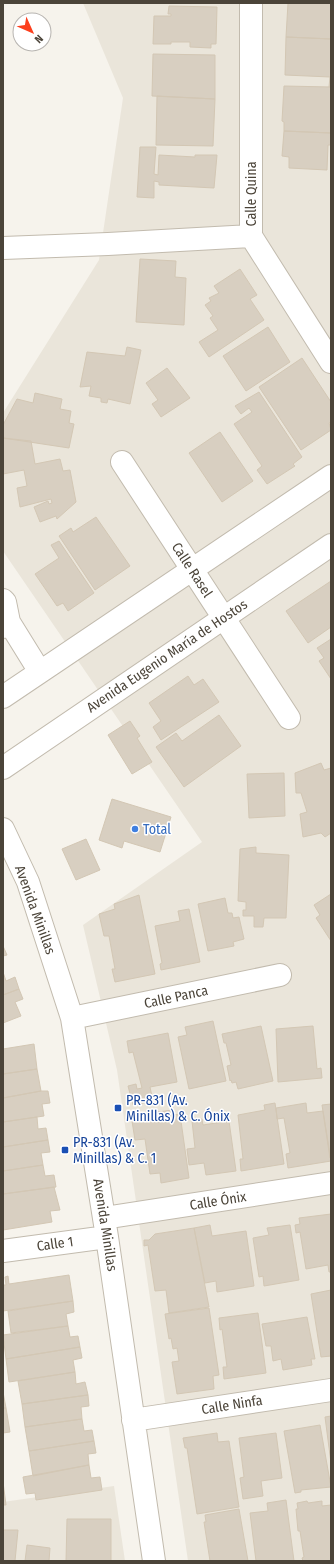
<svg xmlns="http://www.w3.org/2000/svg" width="334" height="1564" font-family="'Fira Sans Condensed',sans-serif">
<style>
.residential{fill:#eae5da}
.building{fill:#d8cfc1;stroke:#d3c7b4}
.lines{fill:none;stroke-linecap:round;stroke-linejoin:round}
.minor-casing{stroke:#c2bbae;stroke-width:24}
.minor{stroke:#fff;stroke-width:22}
.shop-dot{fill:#3f7fe0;stroke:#fff;stroke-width:1.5}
.transit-dot{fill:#1a4fb4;stroke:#fff;stroke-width:1.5}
.labels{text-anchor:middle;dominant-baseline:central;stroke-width:3;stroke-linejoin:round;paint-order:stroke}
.street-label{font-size:14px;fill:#4b4439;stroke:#fff}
.shop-label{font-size:14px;fill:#366cbe;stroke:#fff;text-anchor:start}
.transit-label{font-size:14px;fill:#164399;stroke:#fff;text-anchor:start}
</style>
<rect width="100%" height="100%" fill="#f6f3ec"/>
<path class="residential" d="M83,3H331V1561H188L117,1070L83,925L202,842L3,551V413L99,260L123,98Z
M114,1486L125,1561H3V1502Z"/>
<path class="building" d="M288,3H331V39L286,37Z
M169,6L217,7L216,44H211V48L190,47V42H171V44H153L154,16H171V14H168Z
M286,37L331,39V87H329L330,77L285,75Z
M153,54L215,55V99L152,96Z
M284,86L331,87V133L284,131V122L282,121Z
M157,96L215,99L213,146L156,145Z
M284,131L331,133V145H328L327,170L289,168V157L282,156Z
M140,147H156L154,174L158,175L159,155L195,157V155H217L214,188L159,185V182L154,181V198L137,197Z
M140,259L176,261L175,277L186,278L184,325L136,322Z
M240,269L257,295L250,299L264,320L209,357L199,342L218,330L210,318L213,316L205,305L211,301L209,298L219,293L214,286Z
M268,327L290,362L246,391L223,356Z
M127,347L141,350L130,404L108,399L107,403L101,402V398L89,396L91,386L80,387L87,352L125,356Z
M302,358L331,402V422L329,423L331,430L301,450L259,387Z
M167,368L190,398L161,417L152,404L158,400L146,383Z
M259,392L302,457L293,464L295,466L267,484L257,470L262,466L234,424L252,412L249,408L241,414L235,406Z
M35,393L62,399L60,409L71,411L69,423L74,424L69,448L3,438V425L17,399L33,403Z
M220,432L253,481L222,502L189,453Z
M3,438L31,441L35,464L60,459L63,471L70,470L76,502L57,519L56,516L40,522L34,507L48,501L49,504L52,503L51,499L20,507L17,488L27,486L24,470L3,474Z
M96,517L130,566L95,590L59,536L71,528L73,532Z
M59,541L94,593L68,611L63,603L57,606L35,574L59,558L51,545Z
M331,581V627L308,643L286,611Z
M331,639V679L319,661L324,658L317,648Z
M188,676L194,685L203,679L219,702L161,740L153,727L161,721L149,703Z
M219,715L241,746L184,787L156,747L176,733L182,741Z
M130,721L140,736L137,738L152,762L132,774L108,735Z
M321,763L324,770L331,768V833L325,837L321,833L303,837L300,814L307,812L301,793H296L295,773Z
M284,773L285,816L249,818L247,774Z
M112,799L171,817L160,852L124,841L122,848L99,840Z
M86,839L100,870L76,880L62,849Z
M256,847V853L289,855L286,918H264L263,927H254V916H243V910H246V902L238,901L240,849Z
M331,894V941L316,918L320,915L314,905Z
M139,895L155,974L115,982L112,969H115L109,936H104L99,914L115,909L114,904Z
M225,898L228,913H232L233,918L239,917L244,939L233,942L234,946L208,951L198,904Z
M189,909L200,962L161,970L160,964L162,963L155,926L180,921L178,911Z
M3,946L7,955L3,956Z
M3,972L6,981L15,977L19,989L3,995Z
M19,989L23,999L15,1002L21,1016L3,1023V995Z
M213,1021L226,1081L189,1089L178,1037L187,1035L185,1027Z
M261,1026L273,1081L238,1089L236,1082L232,1083L231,1080L230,1081L227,1066L231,1065L226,1043H224L222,1034Z
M313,1026L317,1069L321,1068L322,1078L278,1082L276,1029Z
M168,1033L177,1082L150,1087L153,1101L133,1105L128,1086L136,1084L137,1089L142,1088L133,1052L129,1053L127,1041Z
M34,1044L37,1069L3,1074V1049Z
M37,1069L41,1091L3,1098V1074Z
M41,1091H48L50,1103L42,1104L44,1116L3,1122V1098Z
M275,1103L284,1164L241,1171L240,1159H243L238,1115L265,1110L264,1105Z
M306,1103L307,1113L323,1111L331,1161L288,1168L286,1154L290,1153L284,1118L277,1119L276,1108Z
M331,1104V1158H330L322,1105Z
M172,1110V1115L180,1114L189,1178L161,1183L160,1173L150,1174L145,1139L135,1140L132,1121L144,1119V1114Z
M37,1117L38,1129L46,1128L48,1140L3,1147V1122Z
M202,1119L203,1125L229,1121L236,1171L206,1175L204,1163L189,1165L187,1149L195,1148L192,1121Z
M48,1140L50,1152L41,1153L43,1165L3,1171V1147Z
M43,1165L45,1176L54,1175L56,1187L3,1194V1171Z
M54,1187L60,1210L50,1211L52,1222L3,1230V1194Z
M331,1214V1272H329L328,1265L306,1269L300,1232L296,1233L295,1225L300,1224L299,1218Z
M210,1225L212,1236L246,1231L254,1286L217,1292L216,1281L205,1283L194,1228Z
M290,1225L299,1280L264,1286L263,1276L259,1277L253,1238L269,1235L267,1228Z
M194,1228L209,1307L169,1313L166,1290L155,1291L148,1245L144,1246V1240H149L155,1234Z
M69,1275L73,1301L3,1311V1285H6L5,1277L8,1276L9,1284Z
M331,1290V1356L321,1357L311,1294Z
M73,1301L74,1312L66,1314L68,1326L11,1333L8,1311Z
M209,1308L219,1375L213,1376L214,1389L177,1394L172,1362L179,1361L177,1348L173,1349L171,1338L169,1339L165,1314Z
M258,1313L266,1373L224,1379L223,1367H227L222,1329L220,1330L219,1318Z
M307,1317L315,1359H311L312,1365L283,1370L281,1359L273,1361L271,1346H266L262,1324Z
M68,1326L70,1337L78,1336L80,1347L6,1359L3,1335Z
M80,1347L82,1358L73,1360L75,1372L9,1382L6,1359Z
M75,1372L76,1384L85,1382L88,1395L22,1404L18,1381Z
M3,1392L6,1408H3Z
M88,1395L89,1406L81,1407L82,1419L25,1427L22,1404Z
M3,1408H6L10,1432L3,1433Z
M331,1416V1463L325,1417Z
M82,1419L84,1431L92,1430L94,1441L29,1451L25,1427Z
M320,1425L331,1487L301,1490V1492L295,1493L284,1431Z
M217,1433L218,1442L229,1441L239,1507L197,1514L187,1448H185L183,1438Z
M276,1433L282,1478L261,1481L263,1496L243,1499L240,1478L244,1477L239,1438Z
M94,1441L96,1453L88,1454L89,1465L33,1476L29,1451Z
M89,1465L91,1478L100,1477L102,1490L36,1500L35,1493L26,1494L23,1477Z
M3,1482L6,1505H3Z
M286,1500L294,1561H256L250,1513L268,1511L267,1503Z
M307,1501L308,1503L322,1501V1506L331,1505V1561H303L302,1558L304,1557L300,1531H298L296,1509H298L297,1503Z
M239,1509L248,1561H210L204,1522H206L205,1515Z
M67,1519H111V1561H66Z
M3,1530H18L15,1561H3Z
M27,1545L50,1548L49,1561H25Z"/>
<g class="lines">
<g class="minor-casing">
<path id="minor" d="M251,3V236L331,362
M3,248L108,244L251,236
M122,462L289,718
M3,600L5,602L9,622L3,627
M9,622L40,672
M3,697L331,476
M3,768L331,545
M3,829L28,882L72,1018L107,1237L154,1561
M72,1018L280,975
M104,1218L331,1183
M3,1251L107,1237
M133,1420L331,1390"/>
</g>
<use href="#minor" class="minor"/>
</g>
<circle class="shop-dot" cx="135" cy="829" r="4"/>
<g class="transit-dot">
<rect x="114" y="1104" width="8" height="8" rx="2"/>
<rect x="61" y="1146" width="8" height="8" rx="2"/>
</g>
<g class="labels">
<g class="street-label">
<text transform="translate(251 194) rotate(-90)">Calle Quina</text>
<text transform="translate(192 570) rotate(57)">Calle Rasel</text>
<text transform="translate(167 656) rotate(-34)">Avenida Eugenio María de Hostos</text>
<text transform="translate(35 910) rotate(70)">Avenida Minillas</text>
<text transform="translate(176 997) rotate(-12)">Calle Panca</text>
<text transform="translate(218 1201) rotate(-9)">Calle Ónix</text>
<text transform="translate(105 1225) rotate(81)">Avenida Minillas</text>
<text transform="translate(55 1244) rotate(-8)">Calle 1</text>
<text transform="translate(232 1405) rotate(-9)">Calle Ninfa</text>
</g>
<g class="shop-label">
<text x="143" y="829">Total</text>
</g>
<g class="transit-label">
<text x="126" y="1100">PR-831 (Av.<tspan x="126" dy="16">Minillas) &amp; C. Ónix</tspan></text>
<text x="73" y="1142">PR-831 (Av.<tspan x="73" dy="16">Minillas) &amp; C. 1</tspan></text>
</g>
</g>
<rect width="334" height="1564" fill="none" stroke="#4b4439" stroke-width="8"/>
<g transform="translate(32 32) rotate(135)"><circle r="19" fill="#ffffff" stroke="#b7b4b0"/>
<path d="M0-3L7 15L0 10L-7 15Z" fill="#fc3f1d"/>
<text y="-6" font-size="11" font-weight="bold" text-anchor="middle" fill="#4b4439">N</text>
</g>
</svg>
